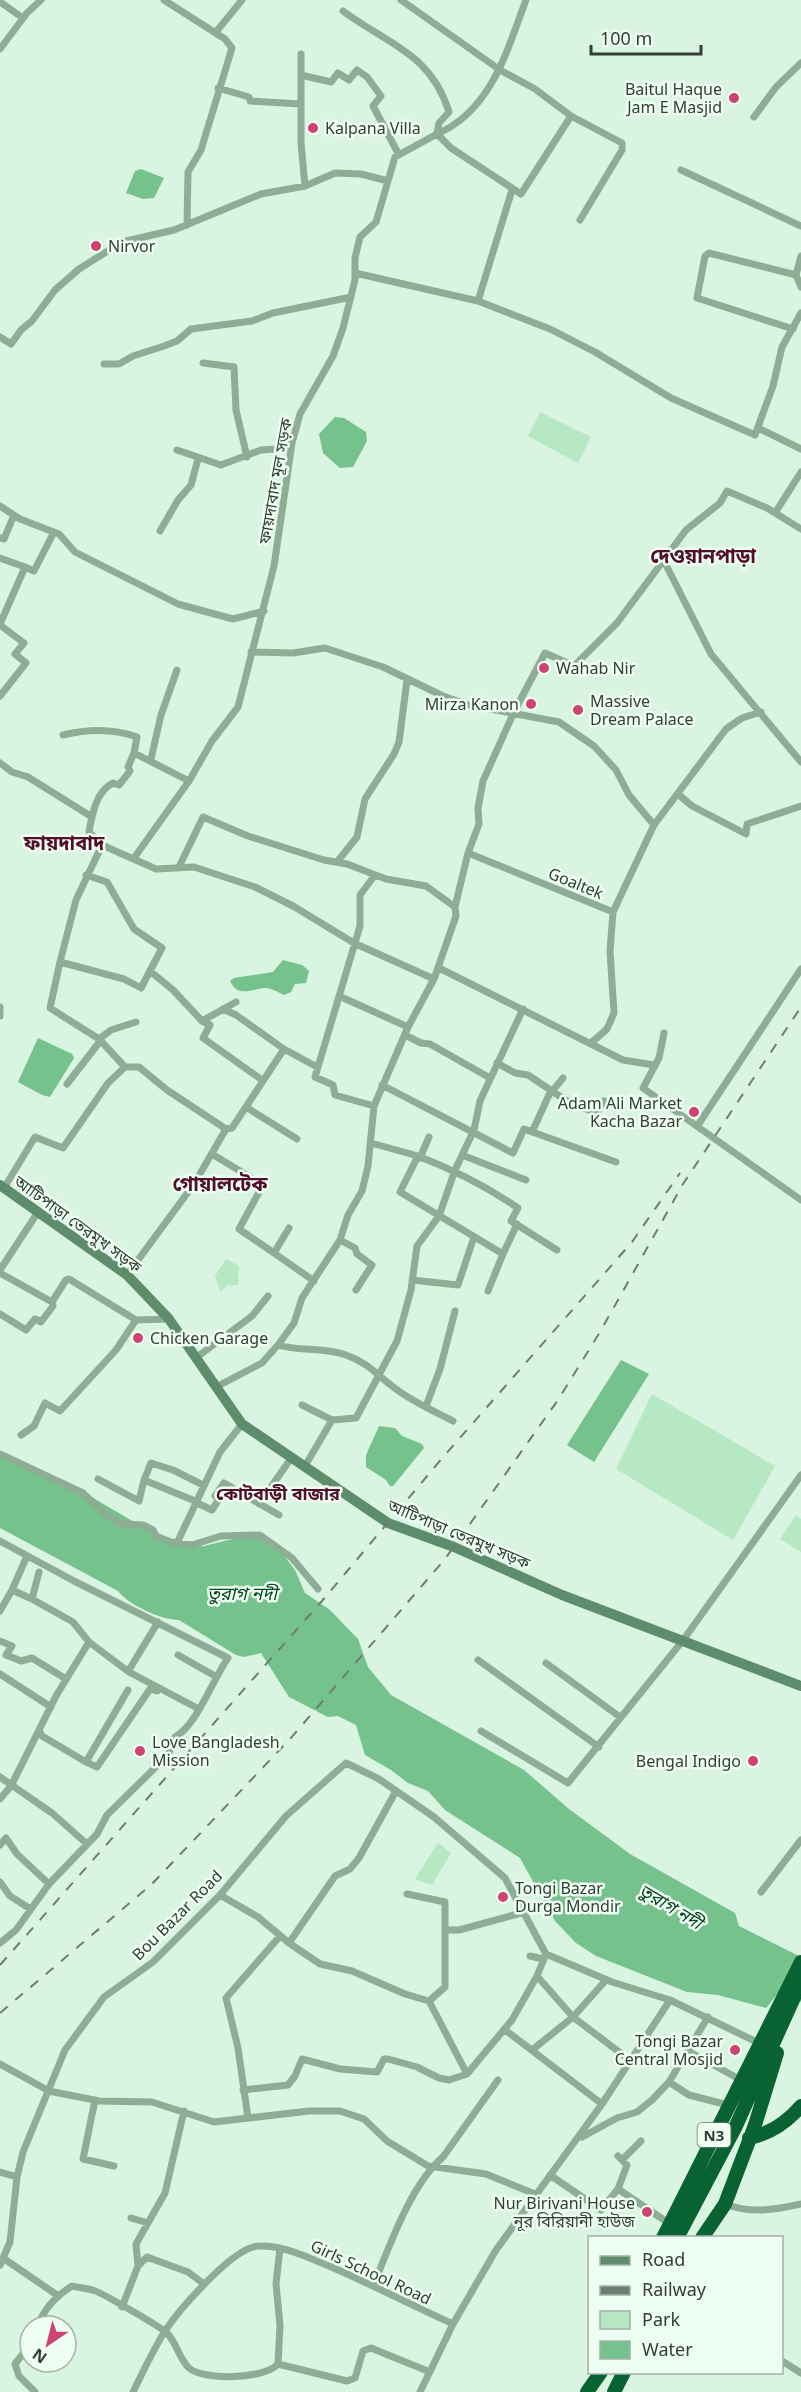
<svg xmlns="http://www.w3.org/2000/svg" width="801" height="2392" font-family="'Noto Sans','Noto Sans Bengali',sans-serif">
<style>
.green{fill:#b6e8c3}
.water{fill:#75c28c}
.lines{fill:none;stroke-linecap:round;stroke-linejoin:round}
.street{stroke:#8dad94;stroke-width:7}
.secondary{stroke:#5d8d6a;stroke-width:10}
.highway{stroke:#096232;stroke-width:14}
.rail{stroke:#6d7d71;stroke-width:2;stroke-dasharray:10 10;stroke-linecap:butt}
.poi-dot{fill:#ce4274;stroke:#eefef2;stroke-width:2}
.labels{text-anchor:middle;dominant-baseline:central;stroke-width:5;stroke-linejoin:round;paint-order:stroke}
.shield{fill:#eefef2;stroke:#6b786e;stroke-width:1.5}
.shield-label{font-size:15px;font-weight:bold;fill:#333e36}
.poi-label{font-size:16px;fill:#333e36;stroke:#eefef2;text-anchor:start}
.street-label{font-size:16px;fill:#333e36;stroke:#eefef2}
.neighbourhood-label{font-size:18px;font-weight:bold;fill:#520f29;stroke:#eefef2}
.water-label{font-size:18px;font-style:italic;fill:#084522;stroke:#eefef2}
.quarter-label{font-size:20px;font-weight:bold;fill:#520f29;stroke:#eefef2}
</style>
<rect width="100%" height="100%" fill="#d9f4e0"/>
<path class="green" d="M540,412L591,437L578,463L528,436Z
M226,1259L239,1266L238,1285H228L220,1292L215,1276Z
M652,1394L775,1466L733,1540L616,1469Z
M796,1515L801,1519V1552L780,1539Z
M438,1843L451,1853L432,1885L415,1879Z"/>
<path class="water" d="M141,169L164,178L154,198L143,199L126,193L135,171Z
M335,417L344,418L366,432L367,441L353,467L340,468L323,453L319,434Z
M283,960L302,965L309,971L306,983L295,984L291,992L284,995C278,992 272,988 265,988C251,989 238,998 230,981L234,978L273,972Z
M38,1038L72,1054L74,1058L50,1097L42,1095L18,1082Z
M621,1360L649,1374L594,1462L567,1445Z
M379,1426L395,1428L402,1436L422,1444L424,1448L393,1486H390L386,1480L366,1467V1455Z
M0,1456L63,1480L166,1541L187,1547L204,1546L253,1534L273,1541L295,1570L305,1593L330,1610L358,1639L368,1667L391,1695L524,1770L569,1809L630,1854L735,1913L739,1926L801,1957V2002L779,1992L766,2008L718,1995L687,1992L596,1956L576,1943L555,1921L520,1858L445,1810L428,1791L408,1783L391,1770L365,1755L356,1725L338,1716L328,1717L289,1697L261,1653L244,1657L236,1655L179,1620C161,1620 129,1605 118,1591L0,1528Z"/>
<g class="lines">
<path class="street" d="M164,0L225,39L232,48L201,150L188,172L187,225
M401,0L500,70L535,89L571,116L622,143V150L580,220
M0,2L23,18
M343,11C387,44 431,53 449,112L439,123L437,134
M216,32L242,0
M0,49L27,13L41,0
M301,54V143L305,186
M301,75L331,82L338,73L349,80L357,70L367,77L381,96L373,106L399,155
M218,88L249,97L250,101L301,104
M754,117L776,87L801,63
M437,134C492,110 507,50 526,0
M681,170L801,226
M801,256L796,275L801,287
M355,273L478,301L550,329L595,352L671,398L755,435L773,386L782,347L801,313
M478,301L512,190
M793,329L697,298L705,256L709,253L796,275
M0,337L11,344L21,330L32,321L55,290L79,269L122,242L174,230L261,194L305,186L335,173L361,174L388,181
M203,363L234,367L236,410L247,457
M104,364H119L133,356L164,346L177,341L191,329L252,321L273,313L351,297
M758,428L801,449
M177,450L221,465L261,450L276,449L292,443
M0,506L20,519L59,534L75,552L178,604L233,619L264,611
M775,513L801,472
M160,531L178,500L191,485L198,459
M0,538L4,539L14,515
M0,558L25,567
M664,561L711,654L801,762
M0,624L25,567L34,571L54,532
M0,625L24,643L15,654L26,663L0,696
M251,652L293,653L325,648L383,667L443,696L469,705L559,722L594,746L616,770L629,795L654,825
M63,735C88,729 112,728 137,737L134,753L189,781
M134,753L128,767L130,771L119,785L113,783C96,791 92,815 89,832L102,845L156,869L194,867L255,887L293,906L354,943L434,979
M151,759L161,715L177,670
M0,763L12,772L28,777L92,817
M678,794L692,806L746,834L747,824L801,806
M468,853L613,912L610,951L614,1013L607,1029L591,1043
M134,858L189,781L212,741L238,707L274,566L292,443L300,414L333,356L343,328L355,280V258L360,237L376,222L395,157L437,134L451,148L521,194L571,116
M337,862L357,837L365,799L394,754L399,742L407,680
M179,867L203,817L248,836L324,860L347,864L386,879L426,886L455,907
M86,875L107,882L134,929L162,948L141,988L124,979L60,962L50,1008L99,1039L125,1067H139L167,1090L226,1129
M613,912L654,825L726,729L742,718L761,712
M60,962L76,900L102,845
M439,968L623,1060L654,1065
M150,971L173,990L202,1021L236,1002
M339,996L408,1027
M0,1007V1016
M223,1009L236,1015L284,1049L317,1067
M202,1021L210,1025L203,1038L262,1080
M664,1033L659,1058L643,1088L801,1200
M405,1035L421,1043L430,1044L490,1078
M99,1039L111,1030L136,1022
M497,1063L515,1073L528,1075L570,1103L597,1113L604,1101
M67,1084L101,1040
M382,1085L513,1153L524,1129L616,1162
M374,1106L335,1095L333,1085L315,1077L360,926V895L375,875
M246,1107L297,1139
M698,1125L801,969
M532,1132L549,1095L563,1078
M371,1143L418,1156
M212,1154L263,1185L239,1229L274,1253
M462,1155L526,1180
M420,1158L429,1137
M4,1188L35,1137L63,1148L108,1083L125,1067
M289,1228L274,1253L314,1281
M340,1240L355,1248L357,1254L372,1265L356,1290
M503,1254L517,1224
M0,1270L38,1212
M0,1273L52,1302L66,1280L69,1279L136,1320
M127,1275L194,1184L226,1129L232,1128L284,1049
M412,1280L458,1285L474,1237
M488,1291L503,1254L400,1192L418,1156C454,1170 486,1186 518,1208L511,1221L557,1250
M0,1314L26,1330L35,1319L41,1322L53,1306L52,1302
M278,1345L294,1323L302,1298L340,1240L348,1215L362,1191L368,1166L374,1106L408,1027L434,979L456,916L455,907L468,853L479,824L478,808L483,781L514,712L545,653L574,666L617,623L686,530L720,503L727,491L767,508L801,529
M197,1357L252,1316L268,1296
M216,1387L262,1363L278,1345C300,1352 321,1346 346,1355C371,1364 376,1375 396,1389C413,1402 434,1411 453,1421
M302,1405L332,1420
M426,1406L440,1369L455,1311
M21,1435L34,1426L45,1403L60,1411L116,1350L136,1320L169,1319
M0,1454L83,1493L105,1514L121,1524L143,1525L153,1530L156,1536L171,1542L192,1545L221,1536L260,1535L292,1558L318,1589
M305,1466L332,1420L356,1418L397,1341L411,1290L417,1246L439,1216L455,1170L474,1130L480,1101L523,1009
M98,1479L139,1501L144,1480L195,1501
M144,1480L151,1463L173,1470L203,1485
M197,1503L212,1510L219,1499L215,1496L224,1483L279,1515
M259,1504L292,1457
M0,1541L74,1581L228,1658C213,1679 197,1725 175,1737L168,1755L107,1815L97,1834L49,1884L16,1930L0,1943
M177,1543L220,1452L242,1424
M12,1590L27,1556
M32,1599L73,1622L89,1642L129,1672L199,1709
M0,1611L12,1590L32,1599L39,1572
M0,1641L12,1646L6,1655L21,1661L32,1658L66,1679
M178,1655L215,1676
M478,1660L599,1747
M546,1663L620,1717
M129,1670L158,1622
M0,1674L51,1707
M481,1731L568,1783L684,1639L801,1475
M40,1732L42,1736L86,1762L128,1690
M86,1762L97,1767L150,1689L157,1691
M0,1777L52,1813L87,1844
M0,1799L11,1786L56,1696L89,1642
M0,1845L6,1838L17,1854L49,1884
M0,1882L10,1896L29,1908
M761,1892L801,1840
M407,1894L445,1902V1987L429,2001
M220,1895L258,1917L289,1943L320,1964L352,1971L405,1994L429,2001L467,2074
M445,1930H459L525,1912
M289,1943L335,1876L350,1869L359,1858L396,1791
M530,1956L543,1959
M537,1976L573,2017L631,2061
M504,2029L602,2104
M532,2050L573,2017L606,1980
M688,2051L741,2080
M0,2064L49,2091L99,2101L152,2102L214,2122L309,2111H340L364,2119L387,2141L428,2166L486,2174L535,2194
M669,2082L689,2095L728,2105
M243,2090L288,2085L295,2076L302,2059L340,2069L377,2072L384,2059H388L417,2067L439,2078L449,2080L467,2074L512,2020L537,1976L546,1954
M95,2100L83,2159L114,2166
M248,2118L238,2048L226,1998L280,1936
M582,2137L617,2118L637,2112L652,2100L669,2082L708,2017
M622,2160L641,2141
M0,2172L17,2177
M550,2175L601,2210L618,2189L670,2224
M618,2189L627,2165L618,2156
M725,2204C751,2214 774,2210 801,2204
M131,2218L148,2223
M280,2248L276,2284L280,2325L278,2364L347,2381L355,2378L363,2351L371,2348L430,2372
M3,2258L57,2295
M0,2265L10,2242L17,2177L23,2152L65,2050L104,1997L153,1962L220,1895L286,1816L346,1763L379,1779L434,1817L505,1878L546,1954L612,1982L670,2000L761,2044
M138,2266L136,2244L165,2193L184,2111
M374,2284C390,2245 411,2184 443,2157L498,2080
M122,2307L138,2266L147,2257L188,2272L204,2284
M38,2326C44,2308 56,2296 72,2286C79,2288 88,2288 95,2291C102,2293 161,2327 167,2333C177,2343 179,2359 189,2368C204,2381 265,2379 278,2364
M30,2345L15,2364L19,2376L35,2392
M782,2361L801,2373
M133,2392C143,2372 153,2350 165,2331C179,2310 234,2246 259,2246C283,2245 306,2257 329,2266C371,2284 411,2305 453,2324
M420,2392L453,2324L496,2250L602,2104L670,2000"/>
<path class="secondary" d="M0,1185L127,1275L169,1319L242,1424L388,1523L454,1547L562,1595L801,1686"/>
<path class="highway" d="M749,2138C770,2134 787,2122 801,2106
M663,2238L801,1962
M677,2238L735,2128L801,1982
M702,2238L725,2204L755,2125L777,2053
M587,2392L601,2372
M614,2392L624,2372"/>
<path class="rail" d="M0,1965L322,1601L444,1456L632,1242L680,1173
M0,2013L152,1884L290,1739L445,1559L558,1400L600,1332L683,1184L801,1007"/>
</g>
<g class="poi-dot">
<circle cx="734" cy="98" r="6"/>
<circle cx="313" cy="128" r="6"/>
<circle cx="96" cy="246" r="6"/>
<circle cx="544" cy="668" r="6"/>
<circle cx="531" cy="704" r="6"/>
<circle cx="578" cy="710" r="6"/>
<circle cx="694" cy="1112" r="6"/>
<circle cx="138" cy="1338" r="6"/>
<circle cx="140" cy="1751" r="6"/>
<circle cx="753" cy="1761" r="6"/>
<circle cx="503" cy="1897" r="6"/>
<circle cx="735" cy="2050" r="6"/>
<circle cx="647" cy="2212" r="6"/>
</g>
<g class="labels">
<rect class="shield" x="697.5" y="2123" width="33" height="24" rx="4.5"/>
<g class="shield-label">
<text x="714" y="2135">N3</text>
</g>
<g class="poi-label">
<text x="722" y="89" text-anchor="end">Baitul Haque<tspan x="722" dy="18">Jam E Masjid</tspan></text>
<text x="325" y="128">Kalpana Villa</text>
<text x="108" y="246">Nirvor</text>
<text x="556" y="668">Wahab Nir</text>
<text x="590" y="701">Massive<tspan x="590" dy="18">Dream Palace</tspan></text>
<text x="519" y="704" text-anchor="end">Mirza Kanon</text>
<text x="682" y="1103" text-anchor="end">Adam Ali Market<tspan x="682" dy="18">Kacha Bazar</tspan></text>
<text x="150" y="1338">Chicken Garage</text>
<text x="152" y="1742">Love Bangladesh<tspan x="152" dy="18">Mission</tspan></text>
<text x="741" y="1761" text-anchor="end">Bengal Indigo</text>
<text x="515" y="1888">Tongi Bazar<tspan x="515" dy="18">Durga Mondir</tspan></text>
<text x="723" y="2041" text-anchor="end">Tongi Bazar<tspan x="723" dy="18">Central Mosjid</tspan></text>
<text x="635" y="2203" text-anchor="end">Nur Biriyani House<tspan x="635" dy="18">নূর বিরিয়ানী হাউজ</tspan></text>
</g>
<g class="street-label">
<text transform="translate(275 481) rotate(-80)">ফায়দাবাদ মূল সড়ক</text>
<text transform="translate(576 883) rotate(22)">Goaltek</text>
<text transform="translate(78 1224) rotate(36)">আটিপাড়া তেরমুখ সড়ক</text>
<text transform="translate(459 1534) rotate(23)">আটিপাড়া তেরমুখ সড়ক</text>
<text transform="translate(177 1915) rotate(-45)">Bou Bazar Road</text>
<text transform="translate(371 2272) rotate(25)">Girls School Road</text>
</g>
<g class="neighbourhood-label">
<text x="278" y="1493">কোটবাড়ী বাজার</text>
</g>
<g class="water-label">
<text x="242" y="1593">তুরাগ নদী</text>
<text transform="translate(671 1906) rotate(31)">তুরাগ নদী</text>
</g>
<g class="quarter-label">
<text x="703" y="555">দেওয়ানপাড়া</text>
<text x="64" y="842">ফায়দাবাদ</text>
<text x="220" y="1183">গোয়ালটেক</text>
</g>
</g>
<rect x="588" y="2236" width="195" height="138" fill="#eefef2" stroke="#a3b1a7" stroke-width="1.5"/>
<rect x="600" y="2256" width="30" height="9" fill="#5d8d6a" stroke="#a3b1a7" stroke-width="1.5"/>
<text x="642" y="2266" font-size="18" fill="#333e36">Road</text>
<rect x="600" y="2286" width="30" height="9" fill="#6d7d71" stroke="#a3b1a7" stroke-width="1.5"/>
<text x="642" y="2296" font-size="18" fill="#333e36">Railway</text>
<rect x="600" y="2311" width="30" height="18" fill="#b6e8c3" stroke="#a3b1a7" stroke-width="1.5"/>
<text x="642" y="2326" font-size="18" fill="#333e36">Park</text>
<rect x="600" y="2341" width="30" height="18" fill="#75c28c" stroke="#a3b1a7" stroke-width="1.5"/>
<text x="642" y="2356" font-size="18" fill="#333e36">Water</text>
<g transform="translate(48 2344) rotate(215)"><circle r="28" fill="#eefef2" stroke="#a3b1a7" stroke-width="1.5"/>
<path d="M0-4.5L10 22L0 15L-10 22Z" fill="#ce4274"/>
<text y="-9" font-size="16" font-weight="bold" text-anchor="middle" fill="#333e36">N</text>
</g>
<path d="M591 45v9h110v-9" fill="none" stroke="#333e36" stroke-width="3"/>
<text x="600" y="45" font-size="18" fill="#333e36" stroke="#eefef2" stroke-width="4.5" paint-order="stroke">100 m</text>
</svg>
